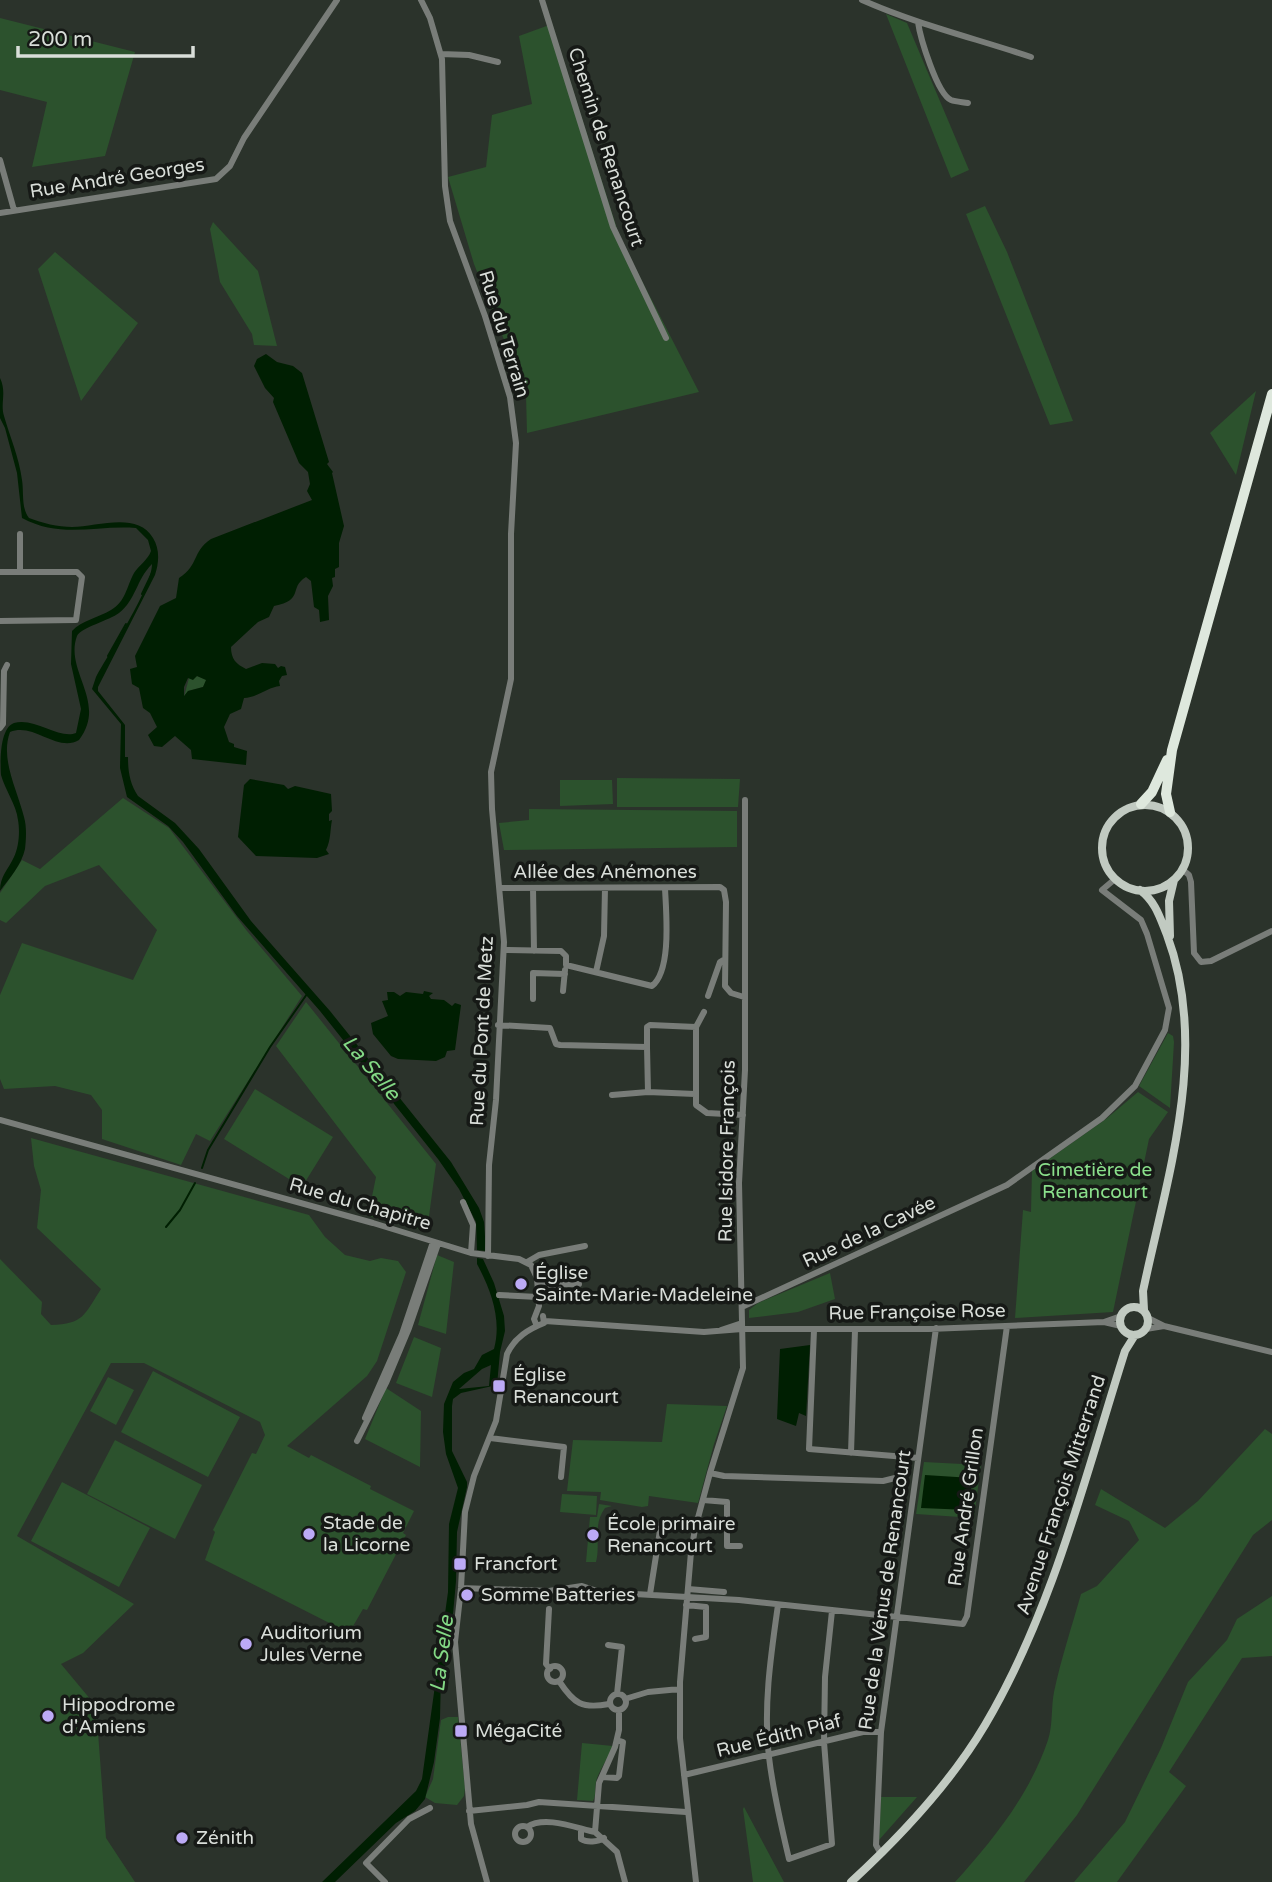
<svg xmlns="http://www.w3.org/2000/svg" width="1272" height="1882" font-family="'Varela Round',sans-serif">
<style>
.green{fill:#2c522d}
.water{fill:#001f02;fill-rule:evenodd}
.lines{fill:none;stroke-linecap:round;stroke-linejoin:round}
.stream{stroke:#001f02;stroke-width:2}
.minor{stroke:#797d79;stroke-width:6}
.major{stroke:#c1cac1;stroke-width:8}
.highway{stroke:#dee8dd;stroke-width:10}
.poi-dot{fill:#bcaaf6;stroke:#161916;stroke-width:2.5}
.labels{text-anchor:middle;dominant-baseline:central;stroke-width:7;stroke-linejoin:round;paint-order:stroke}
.street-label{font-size:19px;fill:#d9ded9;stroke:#161916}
.park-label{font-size:19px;fill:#8adf8b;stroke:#161916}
.poi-label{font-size:19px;fill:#d9ded9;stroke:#161916;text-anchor:start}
.water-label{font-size:21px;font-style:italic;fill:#83d885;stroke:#161916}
</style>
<rect width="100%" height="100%" fill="#2b332b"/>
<path class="green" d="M886,14L907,23L969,170L951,178Z
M0,18L135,52L105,156L32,167L47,102L0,90Z
M552,24L620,238L699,392L527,433L526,395L474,264L448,177L486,167L492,115L532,104L519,36Z
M985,206L1007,252L1073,421L1050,425L966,214Z
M213,222L258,271L277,346L254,345L252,334L220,282L210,229Z
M55,252L138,323L81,401L38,269Z
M1256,391L1236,475L1210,433Z
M197,676L207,680L203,687L188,691L184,697L189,678Z
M617,778L740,779L738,807H617Z
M560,780H612L613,804L560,806Z
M123,798L169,828L247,931L302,996L210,1141L196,1134L181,1165L102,1139V1110L91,1095L55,1086L4,1089L0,1079V995L22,943L133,980L157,930L99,865L45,886L6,923L0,920V893L22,860L40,869Z
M529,809L737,811V847L504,850L499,823L529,820Z
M306,1002L436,1164L427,1231L368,1216L376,1177L276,1046Z
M1168,1033L1173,1036L1174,1042L1170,1108L1139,1086Z
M255,1089L333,1137L302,1187L224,1139Z
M1138,1092L1168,1112L1149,1139L1113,1312L1015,1318L1023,1210L1031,1212L1032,1171L1106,1119Z
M31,1138L309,1215L325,1237L345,1255L370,1261L381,1258L398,1261L406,1272L377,1361L367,1376L287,1446L309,1458L311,1455L371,1486L370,1489L414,1511L403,1533L406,1535L367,1610L363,1609L349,1633L205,1560L215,1532L213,1530L252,1453L256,1454L265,1435L260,1422L144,1363H111L17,1536L134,1604L83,1653L61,1664L96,1706L106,1838L135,1882H0V1259L42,1302L41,1314L51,1325C84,1324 84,1315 101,1289L37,1228L41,1190L34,1166Z
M437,1255L454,1262L446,1334L418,1325Z
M830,1273L835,1299L798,1312L749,1318V1310L758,1303Z
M414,1337L441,1348L432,1397L396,1383Z
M153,1371L240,1417L208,1477L121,1432Z
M108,1377L134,1390L116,1425L90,1411Z
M386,1388L421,1411L420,1467L365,1439Z
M667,1404L727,1406L714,1444L698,1503L649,1496L648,1506L642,1507L600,1500L601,1492L567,1491L573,1440L662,1442Z
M1265,1429L1272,1434V1520L1253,1535L1077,1815L1024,1882H955C993,1840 1030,1794 1048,1740C1053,1725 1051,1707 1054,1692C1061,1659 1072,1626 1081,1594L1097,1586L1139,1540L1129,1521L1095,1505L1101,1489L1165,1528L1198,1501Z
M115,1440L202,1485L175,1539L87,1494Z
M924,1462L981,1465L974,1518L916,1514Z
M62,1482L150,1528L119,1587L31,1541Z
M562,1494L597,1496L596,1515L560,1512Z
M599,1504L612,1506L605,1508C592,1526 601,1543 596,1562H586L590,1517H597Z
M1272,1596V1656L1242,1658L1169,1772L1186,1786L1117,1882H1074L1125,1822L1161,1748L1188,1682L1227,1640L1237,1619Z
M448,1717H458L465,1788L464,1796L457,1805L435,1803L425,1797L433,1779L441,1720Z
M582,1743L613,1746C609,1757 601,1767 597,1778C594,1786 597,1794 593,1801L577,1800Z
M881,1797H917L879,1840Z
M744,1807L784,1882H753L743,1809Z"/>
<path class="water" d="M266,354L277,362L293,366L302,373L329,462L327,464L333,472L332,473L344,526L339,543V567L335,569V577L332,578L333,586L328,596L329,620L320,622L319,610L314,607L311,581L306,577C288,588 305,600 274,606L269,617L258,622L231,647C231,659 236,664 246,669L262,663L275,664L278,668L281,666L285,667L287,675L282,676L279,681L280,686C268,687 259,697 244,698L241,709L230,714L224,727L229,742L234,744V747L247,751L246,765L192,759L191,750L175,736L162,747L154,746L148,735L157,727L150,713L143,708L139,688L132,684L130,669L137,667L135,656L160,606L176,598L179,578C200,564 191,553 211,539L312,500L307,491L310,484L308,472L299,463L273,402L274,398L265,388L254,366L257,359ZM197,676L206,680L203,687L188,691L184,696V687L188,678L193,680Z
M0,378C7,393 0,403 4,416C10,437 19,457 22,480C24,492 21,508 29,518C42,523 58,527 72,527C97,527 137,511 153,538C160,549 159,563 155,575L98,687V691L125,725V757H128C128,772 130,784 138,796L175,823L199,849L251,921L330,1011L451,1162L479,1208L484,1222L486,1251L477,1250L476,1222L459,1189L438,1159L320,1011L237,916L183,842L168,826L127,797L120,768L121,724L92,689L96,677C109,653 152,588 152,564C136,580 136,600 119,613C110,620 80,628 77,636C64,671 108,702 79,740C57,753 34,722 10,732C0,759 17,789 24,817C27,827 26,840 25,849C22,864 9,879 0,891C0,876 8,870 14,857C19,847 20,831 18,820C16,804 5,790 1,775C0,760 0,728 14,723C35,717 60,740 76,733L81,709L71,664L72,631C82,620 98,618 111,610C126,601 126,588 134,573C139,565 148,560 151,551L148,540L136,528C95,525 61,539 22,518L17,473L5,428L0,418Z
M250,779L284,785L288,789L295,786L331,794L332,811L329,814V821L332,820C330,830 331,840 326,850L329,854L317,858L256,856L238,837L244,785Z
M424,991L433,993L429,996L431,999L444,1000L452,1006L455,1003L461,1005L455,1050L447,1051L445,1057L436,1061L398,1059L391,1056L373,1034L371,1023L388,1016L382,1001L388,1000L387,992H394L400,996L406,992L423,994Z
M477,1258L483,1259L494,1283L504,1316L505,1331L500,1352L497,1385L461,1393L453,1399L452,1406V1451L467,1482V1487L457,1532L456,1581L452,1625L445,1668L441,1675L440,1718L434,1762L425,1799L415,1811L396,1823L335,1882H322L416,1791L422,1779L448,1592L449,1524L458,1488L446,1454L443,1432L444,1404L453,1382L464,1373L474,1369L482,1355L494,1349C502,1320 491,1290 477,1264ZM491,1365L489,1386L459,1389L482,1369Z
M810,1345L806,1416L799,1413L796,1426L777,1419L780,1349Z
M925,1475L972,1478L969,1510L921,1508Z"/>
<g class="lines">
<path class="stream" d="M142,594L153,571
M108,656L126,624
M202,1168L208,1150L270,1047L307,994
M166,1227L180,1210L195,1183"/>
<path class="minor" d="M421,0L430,18L442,59L445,186L450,221L485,316L510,397L516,443L511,534V679L491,772L492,809L504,942L496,1100L489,1165L488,1256
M542,0L613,227L666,338
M862,0C916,24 974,38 1031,57
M918,22C920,37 937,94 951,100C956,102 963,102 968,103
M441,54L469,55L498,62
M0,160L14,210
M0,213L216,179L230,166L244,138L337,0
M20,534V571
M0,572H77L82,577L76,620L0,621
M0,728L3,724L4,671L7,665
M1182,869L1189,875L1191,882L1194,953L1201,962L1211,961L1272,931
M501,888L720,887L724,890L726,902L725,986L731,993L744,997
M533,888L534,951
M504,950L561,951L566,956V965L652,986C672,970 666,912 665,888
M596,972L604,936L605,888
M563,991L565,970
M708,996L720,962L725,959
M533,999V973L565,974
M498,1025L550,1028L556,1044L560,1045L647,1047L648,1092L695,1094
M696,1027L704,1012
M647,1047V1027L650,1025L696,1027V1105L707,1113L743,1115
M612,1095L648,1092
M0,1120L373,1223L471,1253L519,1259L531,1265L537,1278L539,1306L534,1319L536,1324
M463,1202L473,1225L471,1253
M527,1262L539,1255L585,1246
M538,1285L579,1284
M499,1295L538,1297
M744,1306L1007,1185L1102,1118L1135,1086L1165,1030L1169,1008L1147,934L1141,920L1102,890L1115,879
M1148,1318L1164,1326L1272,1352
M545,1321L704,1332L742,1329H929L1104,1322L1121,1326
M1104,1322L1121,1316
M1146,1329L1164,1326
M721,1330L742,1323
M814,1330L809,1449L918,1458
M365,1418L402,1334L433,1242
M490,1438L564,1447L561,1477
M357,1441L386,1383L409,1328L438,1244
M851,1453L855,1330
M710,1473L724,1476L883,1481L895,1478
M703,1500L727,1502V1546H740
M461,1588L549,1591L582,1586L600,1592L739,1600L963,1624L967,1616L1007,1326
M688,1589L724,1592
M650,1594L661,1524
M686,1605L706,1607V1637L695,1639
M778,1605C771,1654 763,1707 769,1757C773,1792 781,1825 789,1859L832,1844L824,1742L825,1677L832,1611
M549,1609L546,1664L550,1669
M608,1645L622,1647L617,1694
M547 1674a8 8 0 1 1 16 0a8 8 0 1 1-16 0Z
M559,1681C574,1704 582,1709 609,1704
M610 1702a8 8 0 1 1 16 0a8 8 0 1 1-16 0Z
M625,1699L648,1692L680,1689
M619,1711V1730L615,1747L599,1783L595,1832L617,1852L625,1882
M684,1775L863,1732H881
M602,1777L617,1778L619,1776L623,1742L617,1740
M469,1811L527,1805L539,1802L686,1812
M515 1834a8 8 0 1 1 16 0a8 8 0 1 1-16 0Z
M527,1827C545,1815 576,1828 595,1832
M581,1829V1839C587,1843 598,1842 604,1838
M881,1854L876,1845L881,1732L936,1328
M385,1882L366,1863L409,1819L430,1808
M487,1882L471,1824L455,1642L461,1588L465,1512L474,1476L496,1421L507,1354C515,1337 529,1329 544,1323L543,1316
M696,1882L680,1738V1682L691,1552L695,1529L710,1473L743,1368L739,1183L745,1070V800"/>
<path class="major" d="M1102 848a43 43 0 1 1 86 0a43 43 0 1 1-86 0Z
M1140,890C1156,902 1160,918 1167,935C1210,1050 1167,1177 1143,1291L1144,1310
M1170,936L1169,901L1174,880
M1120 1321a14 14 0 1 1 28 0a14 14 0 1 1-28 0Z
M851,1882C901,1836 950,1784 985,1725C1053,1610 1085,1477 1125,1351L1135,1335"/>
<path class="highway" d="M1141,804L1152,792L1167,760
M1170,812L1166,794L1172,750L1272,394"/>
</g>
<g class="poi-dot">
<circle cx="521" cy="1284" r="7"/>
<rect x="492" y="1379" width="14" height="14" rx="3.5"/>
<circle cx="309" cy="1534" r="7"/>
<circle cx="593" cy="1535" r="7"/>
<rect x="453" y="1557" width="14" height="14" rx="3.5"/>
<circle cx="467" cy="1595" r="7"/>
<circle cx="246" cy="1644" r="7"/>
<circle cx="48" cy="1716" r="7"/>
<rect x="454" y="1724" width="14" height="14" rx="3.5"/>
<circle cx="182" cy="1838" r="7"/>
</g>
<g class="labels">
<g class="street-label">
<text transform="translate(606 147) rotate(72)">Chemin de Renancourt</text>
<text transform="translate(117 178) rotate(-9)">Rue André Georges</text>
<text transform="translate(504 334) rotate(73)">Rue du Terrain</text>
<text x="605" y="872">Allée des Anémones</text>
<text transform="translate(482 1031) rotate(-87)">Rue du Pont de Metz</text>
<text transform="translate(727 1151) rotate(-89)">Rue Isidore François</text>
<text transform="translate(360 1204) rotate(16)">Rue du Chapitre</text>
<text transform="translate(869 1232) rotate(-25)">Rue de la Cavée</text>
<text transform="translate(917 1312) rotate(-1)">Rue Françoise Rose</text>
<text transform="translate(1061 1495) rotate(-72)">Avenue François Mitterrand</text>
<text transform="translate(966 1507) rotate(-82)">Rue André Grillon</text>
<text transform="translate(885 1590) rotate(-82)">Rue de la Vénus de Renancourt</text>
<text transform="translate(779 1736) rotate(-14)">Rue Édith Piaf</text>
</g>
<g class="park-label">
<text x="1095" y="1170">Cimetière de<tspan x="1095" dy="22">Renancourt</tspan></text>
</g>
<g class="poi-label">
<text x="535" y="1273">Église<tspan x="535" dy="22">Sainte-Marie-Madeleine</tspan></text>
<text x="513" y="1375">Église<tspan x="513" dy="22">Renancourt</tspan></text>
<text x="323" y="1523">Stade de<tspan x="323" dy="22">la Licorne</tspan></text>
<text x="607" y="1524">École primaire<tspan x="607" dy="22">Renancourt</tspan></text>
<text x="474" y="1564">Francfort</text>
<text x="481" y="1595">Somme Batteries</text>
<text x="260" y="1633">Auditorium<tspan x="260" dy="22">Jules Verne</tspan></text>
<text x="62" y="1705">Hippodrome<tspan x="62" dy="22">d'Amiens</tspan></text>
<text x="475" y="1731">MégaCité</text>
<text x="196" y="1838">Zénith</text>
</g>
<g class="water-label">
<text transform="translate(371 1068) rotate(50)">La Selle</text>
<text transform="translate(442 1654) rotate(-83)">La Selle</text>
</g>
</g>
<path d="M18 46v10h175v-10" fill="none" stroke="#d9ded9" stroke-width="3.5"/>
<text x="28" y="46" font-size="21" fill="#d9ded9" stroke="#161916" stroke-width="5" paint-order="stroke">200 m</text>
</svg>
